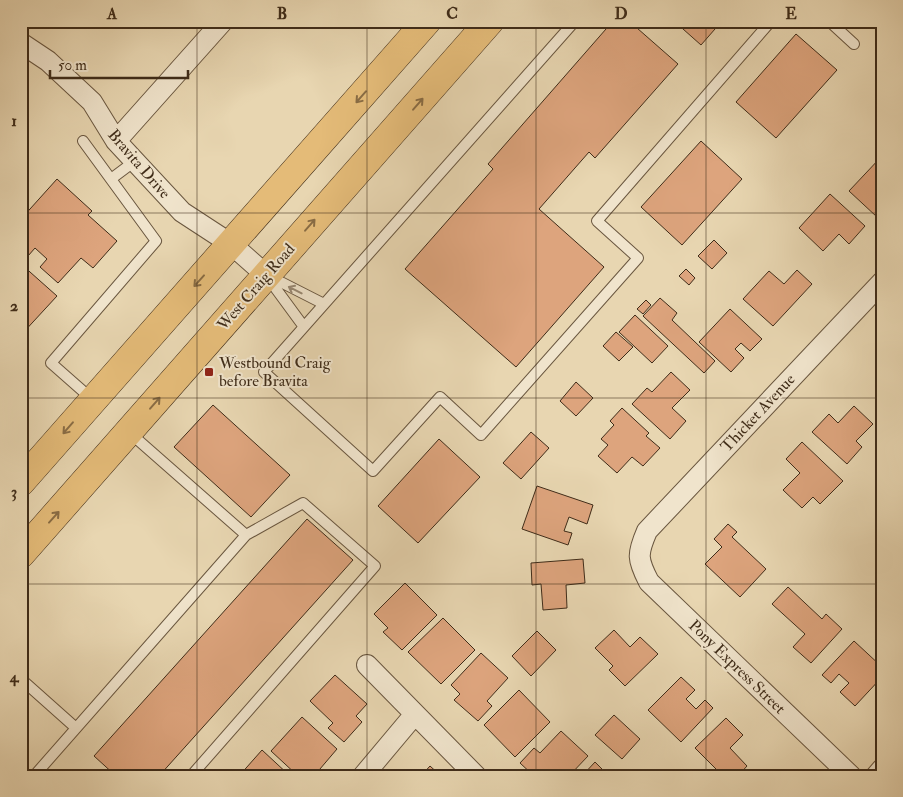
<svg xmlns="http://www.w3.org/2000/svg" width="903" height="797" font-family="'IM FELL Double Pica',serif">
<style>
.building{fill:#dda47d;stroke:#3f2c19}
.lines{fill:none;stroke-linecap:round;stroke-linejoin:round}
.lane-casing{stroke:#69563f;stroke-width:12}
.street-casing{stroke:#69563f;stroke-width:22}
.primary-casing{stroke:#3f2c19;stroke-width:29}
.lane{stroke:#f0e4cc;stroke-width:10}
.street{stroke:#f0e4cc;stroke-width:20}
.primary{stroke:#e4bb78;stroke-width:28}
.oneway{stroke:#896c44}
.oneway2{stroke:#988872}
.grid{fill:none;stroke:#3f2c19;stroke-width:1;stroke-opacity:0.55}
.poi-dot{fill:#8f2418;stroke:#f0e4cc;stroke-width:2}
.labels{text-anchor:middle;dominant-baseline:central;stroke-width:4;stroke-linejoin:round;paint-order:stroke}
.street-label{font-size:16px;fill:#3f2c19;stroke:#f0e4cc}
.poi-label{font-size:16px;fill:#3f2c19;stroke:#f0e4cc;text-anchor:start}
.neatline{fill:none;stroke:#3f2c19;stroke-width:2}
.grid-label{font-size:16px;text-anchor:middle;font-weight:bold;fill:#3f2c19}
</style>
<rect width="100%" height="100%" fill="#e8d6b1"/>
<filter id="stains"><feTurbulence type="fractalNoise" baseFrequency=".004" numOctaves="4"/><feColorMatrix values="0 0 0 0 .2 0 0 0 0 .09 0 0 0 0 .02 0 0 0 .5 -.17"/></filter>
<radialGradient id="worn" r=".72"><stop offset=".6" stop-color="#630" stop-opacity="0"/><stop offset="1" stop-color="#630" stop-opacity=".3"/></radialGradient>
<path class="building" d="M613,21H629L678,64L595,158L589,152L539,209L604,267L516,367L405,269L493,169L488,164Z
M674,21H722L701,45Z
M796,34L837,70L776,138L736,102Z
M701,141L742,179L682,245L641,207Z
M881,157L882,188L879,191L882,194V212L877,217L849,191Z
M57,179L92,211L88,215L117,241L93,268L81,258L58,283L40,267L47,259L35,248L28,256L21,250V219Z
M830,194L865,226L849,244L839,234L823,251L799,228Z
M714,240L727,253L712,269L698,256Z
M21,264L57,296L21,335Z
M686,269L695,278L689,285L679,276Z
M797,270L812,284L773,326L743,299L769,271L784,284Z
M660,298L677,313L672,320L715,361L704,373L643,316Z
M646,300L651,305L643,314L637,309Z
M730,309L762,339L750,351L741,343L735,349L744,358L731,372L699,342Z
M635,315L668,346L652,363L619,332Z
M616,332L633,347L619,361L603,346Z
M671,372L690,390L672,408L686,421L670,439L632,404L647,388L652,392Z
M576,382L593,398L576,416L560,401Z
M213,405L290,475L251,517L174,447Z
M854,406L873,424L856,441L862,447L847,464L812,432L829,414L838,423Z
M622,408L649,433L646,436L660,448L643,466L632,457L617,473L598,456L608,445L601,439L614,425L610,421Z
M531,432L549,448L521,479L503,463Z
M439,439L480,477L418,543L378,506Z
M802,442L843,481L820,504L813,497L802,508L783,490L800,473L786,459Z
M537,486L593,505L587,524L569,517L564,531L572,533L568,545L522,529Z
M307,519L353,560L159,776H116L94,756Z
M728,524L737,532L732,537L766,569L740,597L705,564L722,547L714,539Z
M583,559L585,583L566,585L567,608L543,610L541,584L532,585L531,563Z
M405,583L437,615L402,650L383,632L388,628L374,614Z
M788,587L822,619L826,614L842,629L811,663L793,647L805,634L772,604Z
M443,618L475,650L441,684L408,652Z
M614,630L630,647L640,637L658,654L625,686L609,670L613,666L595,648Z
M537,631L556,650L531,676L512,656Z
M854,641L882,667V677L855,706L840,692L849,683L839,674L831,683L822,675Z
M481,653L508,678L487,701L492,706L478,721L454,700L460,694L451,685Z
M335,675L367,704L356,716L362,722L344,742L328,728L333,723L310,701Z
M681,677L695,690L686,699L696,709L705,700L713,708L681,742L648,710Z
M519,690L550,722L515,757L484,725Z
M614,715L640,739L622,759L595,735Z
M302,717L337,749L314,776H298L271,751Z
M726,718L743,735L730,748L747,766L738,776H723L695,748Z
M561,731L588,756L569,776H534L520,763L534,748L540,753Z
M262,750L290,776H239Z
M595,762L609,776H582Z
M430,766L441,776H421Z"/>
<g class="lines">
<g class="lane-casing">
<path id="lane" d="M575,21L264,372L373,471L440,397L481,435L638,258L597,221L771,21
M829,21L854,44
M83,141L156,241L51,363L93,400
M111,179L135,161
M267,275L324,304
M268,278L304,327
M130,433L246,535L303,503L375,566L191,776
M21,679L76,728
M34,776L246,535"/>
</g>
<g class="street-casing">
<path id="street" d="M21,43L48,61L92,102L116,141L182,212L231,244L266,275
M116,141L223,21
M367,665L476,776
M363,776L415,714
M851,776L649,582C637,559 637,554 647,531L882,282
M876,776L882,769"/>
</g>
<g class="primary-casing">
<path id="primary" d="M21,482L427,21
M21,554L490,21"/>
</g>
<use href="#lane" class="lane"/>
<use href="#street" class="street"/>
<use href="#primary" class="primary"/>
</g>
<defs><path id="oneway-shaft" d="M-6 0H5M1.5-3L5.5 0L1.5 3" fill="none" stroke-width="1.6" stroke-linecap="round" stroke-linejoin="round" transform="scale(1.25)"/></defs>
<g class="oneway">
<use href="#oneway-shaft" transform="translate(361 97) rotate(131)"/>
<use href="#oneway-shaft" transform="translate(418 104) rotate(-49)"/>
<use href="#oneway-shaft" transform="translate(310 225) rotate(-49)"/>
<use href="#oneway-shaft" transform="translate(199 281) rotate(132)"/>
<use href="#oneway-shaft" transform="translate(155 403) rotate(-49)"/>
<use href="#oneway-shaft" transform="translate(68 428) rotate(131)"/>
<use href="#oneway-shaft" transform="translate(54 517) rotate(-48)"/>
</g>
<use class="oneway2" href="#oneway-shaft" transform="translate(295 290) rotate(-153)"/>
<path class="grid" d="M197,21V776M367,21V776M536,21V776M706,21V776M21,213H882M21,398H882M21,584H882"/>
<rect class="poi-dot" x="204" y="367" width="10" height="10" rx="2.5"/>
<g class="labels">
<g class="street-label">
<text transform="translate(139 164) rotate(49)">Bravita Drive</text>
<text transform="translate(256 287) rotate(-49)">West Craig Road</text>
<text transform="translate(758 413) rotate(-47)">Thicket Avenue</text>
<text transform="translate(737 667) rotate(44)">Pony Express Street</text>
</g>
<g class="poi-label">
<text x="219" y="363">Westbound Craig<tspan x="219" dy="18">before Bravita</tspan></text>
</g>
</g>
<rect width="903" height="797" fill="none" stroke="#e8d6b1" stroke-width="55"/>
<path d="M50 70v8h138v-8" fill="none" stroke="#3f2c19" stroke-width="2.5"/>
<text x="58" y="70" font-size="15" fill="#3f2c19" stroke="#f0e4cc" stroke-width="4" paint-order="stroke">50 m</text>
<rect x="28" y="28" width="848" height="742" class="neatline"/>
<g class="grid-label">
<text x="112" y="19">A</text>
<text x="282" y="19">B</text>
<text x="452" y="19">C</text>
<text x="621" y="19">D</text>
<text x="791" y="19">E</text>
<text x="14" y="126">1</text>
<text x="14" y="311">2</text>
<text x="14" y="497">3</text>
<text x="14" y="682">4</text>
</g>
<rect width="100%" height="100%" filter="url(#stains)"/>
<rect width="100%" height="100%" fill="url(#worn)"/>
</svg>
